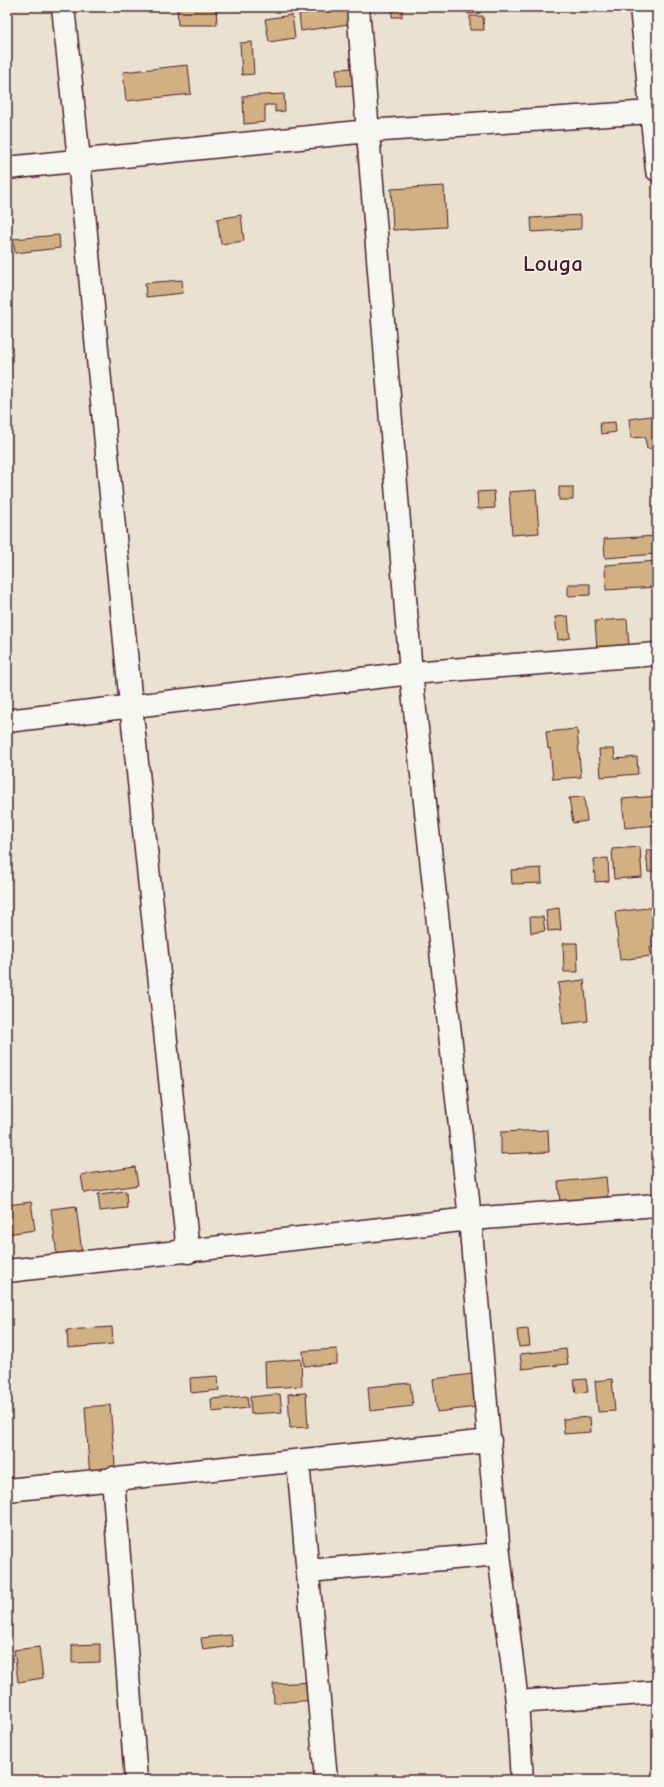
<svg xmlns="http://www.w3.org/2000/svg" width="664" height="1787" font-family="'Comic Neue',sans-serif">
<style>
.building{fill:#d1b084;stroke:#4a1f2b}
.lines{fill:none;stroke-linecap:round;stroke-linejoin:round}
.street-casing{stroke:#4a1f2b;stroke-width:25}
.secondary-casing{stroke:#4a1f2b;stroke-width:25}
.street{stroke:#f6f6f2;stroke-width:22}
.secondary{stroke:#f6f6f2;stroke-width:22}
.labels{text-anchor:middle;dominant-baseline:central;stroke-width:3;stroke-linejoin:round;paint-order:stroke}
.town-label{font-size:23px;font-weight:bold;fill:#4a1f2b;stroke:#f6f6f2}
</style>
<rect width="100%" height="100%" fill="#ebe1d1"/>
<filter id="ink" filterUnits="userSpaceOnUse"><feTurbulence type="fractalNoise" baseFrequency=".025" numOctaves="2"/><feDisplacementMap in="SourceGraphic" scale="8" xChannelSelector="R" yChannelSelector="G"/><feConvolveMatrix kernelMatrix="1 2 1 2 8 2 1 2 1" color-interpolation-filters="sRGB"/></filter>
<g filter="url(#ink)">
<path class="building" d="M177,7H216L217,25H178Z
M347,7L349,24L301,31L299,14Z
M392,7H402V17H392Z
M467,7H480V13L468,14Z
M292,15L295,38L269,42L265,19Z
M470,16H483L484,30H470Z
M252,42L254,74L242,75L240,43Z
M188,65L191,94L126,101L123,72Z
M354,68L355,85L337,86L336,69Z
M284,94L285,111L275,112V105H265V122L244,124L243,96Z
M444,186L446,227L393,230L391,189Z
M241,215L244,241L221,244L217,219Z
M581,215V229L532,232L531,218Z
M59,235L60,248L15,253L13,239Z
M182,280L183,293L146,297L145,283Z
M657,415V447L647,449L645,437L631,438L629,419Z
M615,422L616,432L601,434L600,423Z
M559,487H573V500H559Z
M536,490L539,533L512,535L509,492Z
M494,491L495,508L478,509L477,492Z
M657,536V554L605,558L604,539Z
M657,561V587L606,590L605,565Z
M568,584H590V595L568,596Z
M568,616L570,638L558,640L555,617Z
M627,619L629,647L597,649L595,621Z
M577,729L581,777L553,779L550,748L548,749L546,732Z
M599,749H614L615,759L637,757L638,774L601,777Z
M657,796V825L625,828L622,799Z
M584,797L587,821L573,823L569,798Z
M640,847L642,877L614,879L612,849Z
M657,849V871L648,872L646,850Z
M608,858L609,881L595,882L594,859Z
M541,868L542,883L512,884L511,870Z
M656,907L657,946L650,947L651,956L620,960L615,912Z
M559,908L561,930L548,931L546,910Z
M530,917H543L545,931L531,933Z
M563,943H577L578,972H564Z
M584,980L588,1021L563,1024L558,983Z
M548,1130L549,1152L501,1154V1132Z
M135,1167L138,1185L84,1193L81,1175Z
M606,1177L608,1197L560,1202L558,1182Z
M126,1191L127,1208L100,1211L98,1194Z
M31,1202L35,1230L7,1234V1205Z
M76,1206L82,1253L57,1256L51,1209Z
M112,1327L113,1344L68,1348L67,1330Z
M528,1329L530,1346L519,1347L517,1330Z
M337,1349V1364L304,1366L303,1351Z
M566,1349L568,1364L522,1369L520,1354Z
M301,1359L302,1386L266,1388L265,1362Z
M480,1373L484,1406L437,1412L433,1379Z
M218,1376L219,1390L191,1393L190,1378Z
M586,1379L588,1392L576,1393L574,1380Z
M612,1379L615,1411L598,1412L595,1381Z
M410,1383L413,1406L370,1411L368,1387Z
M306,1393L308,1427L290,1428L288,1394Z
M280,1394L282,1412L251,1414L250,1397Z
M247,1396L248,1408L212,1412L211,1399Z
M110,1405L116,1476L90,1478L85,1407Z
M590,1417L591,1432L564,1434L563,1419Z
M231,1635L233,1646L203,1650L201,1638Z
M100,1644V1662L72,1663V1645Z
M39,1647L43,1678L18,1682L14,1650Z
M315,1682L316,1700L274,1703L273,1684Z"/>
<g class="lines">
<g class="street-casing">
<path id="street" d="M63,7L79,160L131,705L188,1252
M358,7L411,673L470,1219L499,1554L517,1702L522,1780
M7,168L368,131L651,112
M7,721L411,673L657,654
M7,1271L470,1219L657,1205
M298,1461L326,1780
M113,1478L136,1780
M7,1490L490,1441
M308,1571L499,1554
M517,1702L657,1692"/>
</g>
<g class="secondary-casing">
<path id="secondary" d="M641,7L657,170"/>
</g>
<use href="#street" class="street"/>
<use href="#secondary" class="secondary"/>
</g>
</g>
<g class="labels">
<g class="town-label">
<text x="553" y="263">Louga</text>
</g>
</g>
<rect width="664" height="1787" fill="none" stroke="#f6f6f2" stroke-width="24"/>
<rect x="12" y="12" width="640" height="1763" fill="none" stroke="#4a1f2b" stroke-width="1.5" filter="url(#ink)"/>
</svg>
